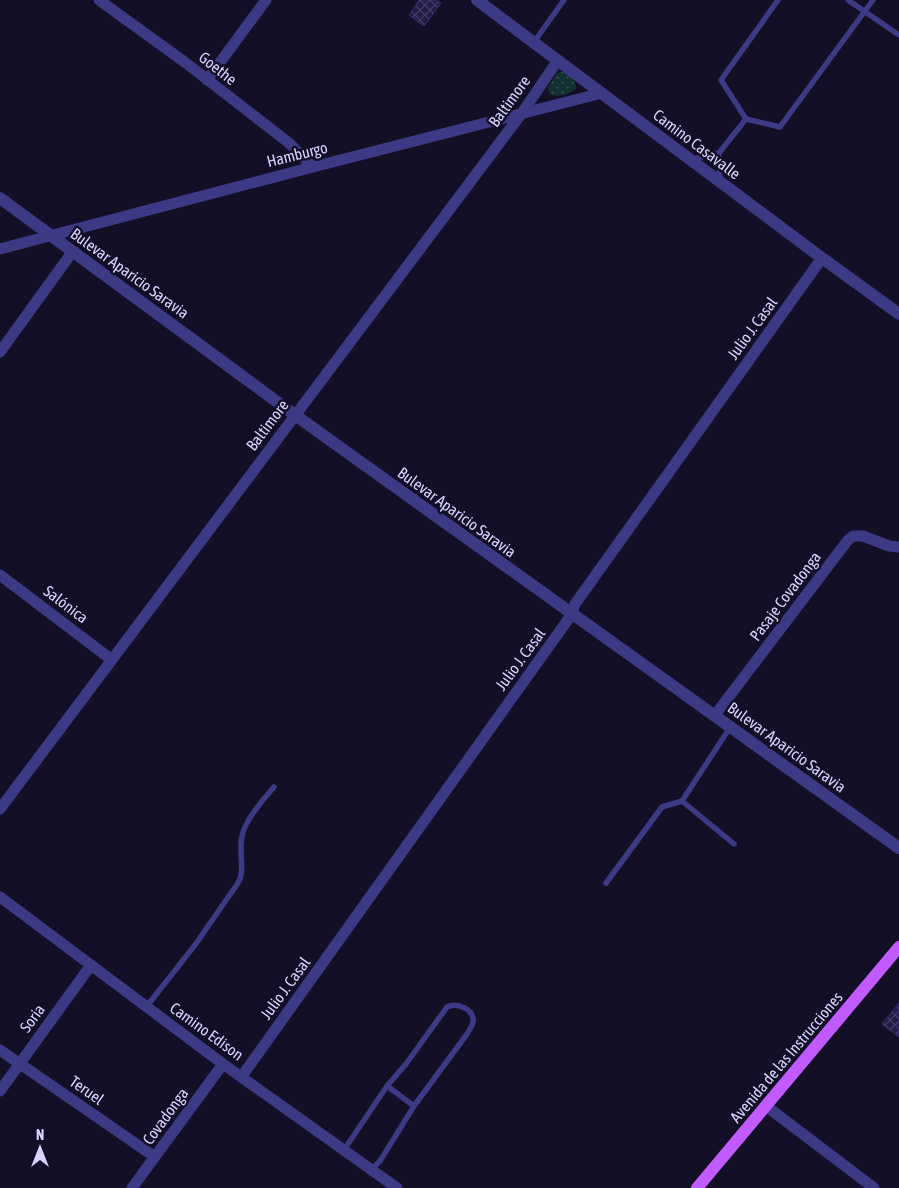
<svg xmlns="http://www.w3.org/2000/svg" width="899" height="1188" font-family="'Asap Condensed',sans-serif">
<style>
.grass{fill:url(#grass-dots)}
.building{fill:url(#building-cross-hatch);stroke:#3b2d73}
.lines{fill:none;stroke-linecap:round;stroke-linejoin:round}
.service{stroke:#3d3a85;stroke-width:5.5}
.minor{stroke:#3d3a85;stroke-width:11}
.tertiary{stroke:#3d3a85;stroke-width:12}
.primary{stroke:#c25bff;stroke-width:12}
.labels{text-anchor:middle;dominant-baseline:central;stroke-width:5;stroke-linejoin:round;paint-order:stroke}
.street-label{font-size:16px;fill:#d9d4ff;stroke:#130f26}
</style>
<defs>
<pattern id="grass-dots" width="8" height="8" patternUnits="userSpaceOnUse" patternTransform="scale(1.25)"><rect width="8" height="8" fill="#12302f"/><path d="M2 2h.1M6 6h.1" fill="none" stroke="#344d4e" stroke-width="1.8" stroke-linecap="round"/></pattern>
<pattern id="building-cross-hatch" width="8" height="8" patternUnits="userSpaceOnUse" patternTransform="scale(1.25)"><rect width="8" height="8" fill="#241b47"/><path d="M0 0l8 8M0 8l8-8" fill="none" stroke="#433b63"/></pattern>
</defs>
<rect width="100%" height="100%" fill="#130f26"/>
<path class="grass" d="M561,72C568,72 577,81 576,89C569,94 557,98 549,94L548,87L557,73Z"/>
<path class="building" d="M419,0H436L441,3L424,26L409,15Z
M899,1003V1037L882,1024Z"/>
<g class="lines">
<path class="service" d="M778,0L721,80L746,119L780,127L873,0
M848,0L899,35
M534,42L564,0
M719,153L720,181
M693,159L719,153L746,119
M682,801L734,844
M606,883L662,807L682,801L731,726
M147,1006L195,945L238,883C246,870 238,851 242,836C245,820 263,800 274,787
M387,1086L414,1106
M344,1150L387,1086L406,1064L447,1007C457,1002 475,1009 473,1023C472,1026 469,1030 467,1034L414,1106L380,1161L372,1169"/>
<path class="minor" d="M99,0L186,63L289,143L313,167
M207,80L266,0
M0,249L313,167L602,93
M0,352L73,251
M0,575L112,660
M715,715L848,540L853,536H863L889,546L899,547
M0,809L522,113L558,60
M0,897L223,1064L397,1188
M0,1050L155,1157
M242,1076L572,614L575,604L822,258
M0,1091L91,965
M766,1106L874,1188
M132,1188L223,1064"/>
<path class="tertiary" d="M477,0L822,258L899,314
M0,198L295,415L899,848"/>
<path class="primary" d="M697,1188L899,947"/>
</g>
<g class="labels">
<g class="street-label">
<text transform="translate(218 68) rotate(38)">Goethe</text>
<text transform="translate(509 101) rotate(-54)">Baltimore</text>
<text transform="translate(697 144) rotate(37)">Camino Casavalle</text>
<text transform="translate(297 154) rotate(-14)">Hamburgo</text>
<text transform="translate(130 273) rotate(36)">Bulevar Aparicio Saravia</text>
<text transform="translate(752 328) rotate(-54)">Julio J. Casal</text>
<text transform="translate(267 425) rotate(-53)">Baltimore</text>
<text transform="translate(457 512) rotate(36)">Bulevar Aparicio Saravia</text>
<text transform="translate(785 596) rotate(-53)">Pasaje Covadonga</text>
<text transform="translate(66 604) rotate(37)">Salónica</text>
<text transform="translate(520 659) rotate(-54)">Julio J. Casal</text>
<text transform="translate(787 747) rotate(36)">Bulevar Aparicio Saravia</text>
<text transform="translate(285 988) rotate(-54)">Julio J. Casal</text>
<text transform="translate(32 1018) rotate(-54)">Soria</text>
<text transform="translate(207 1031) rotate(36)">Camino Edison</text>
<text transform="translate(786 1057) rotate(-50)">Avenida de las Instrucciones</text>
<text transform="translate(87 1090) rotate(35)">Teruel</text>
<text transform="translate(165 1116) rotate(-54)">Covadonga</text>
</g>
</g>
<g transform="translate(40 1148)" stroke="#130f26" stroke-width="4" paint-order="stroke">
<path d="M0-4L9 19L0 12L-9 19Z" fill="#d9d4ff"/>
<text y="-8" font-size="14" font-weight="bold" text-anchor="middle" fill="#d9d4ff">N</text>
</g>
</svg>
